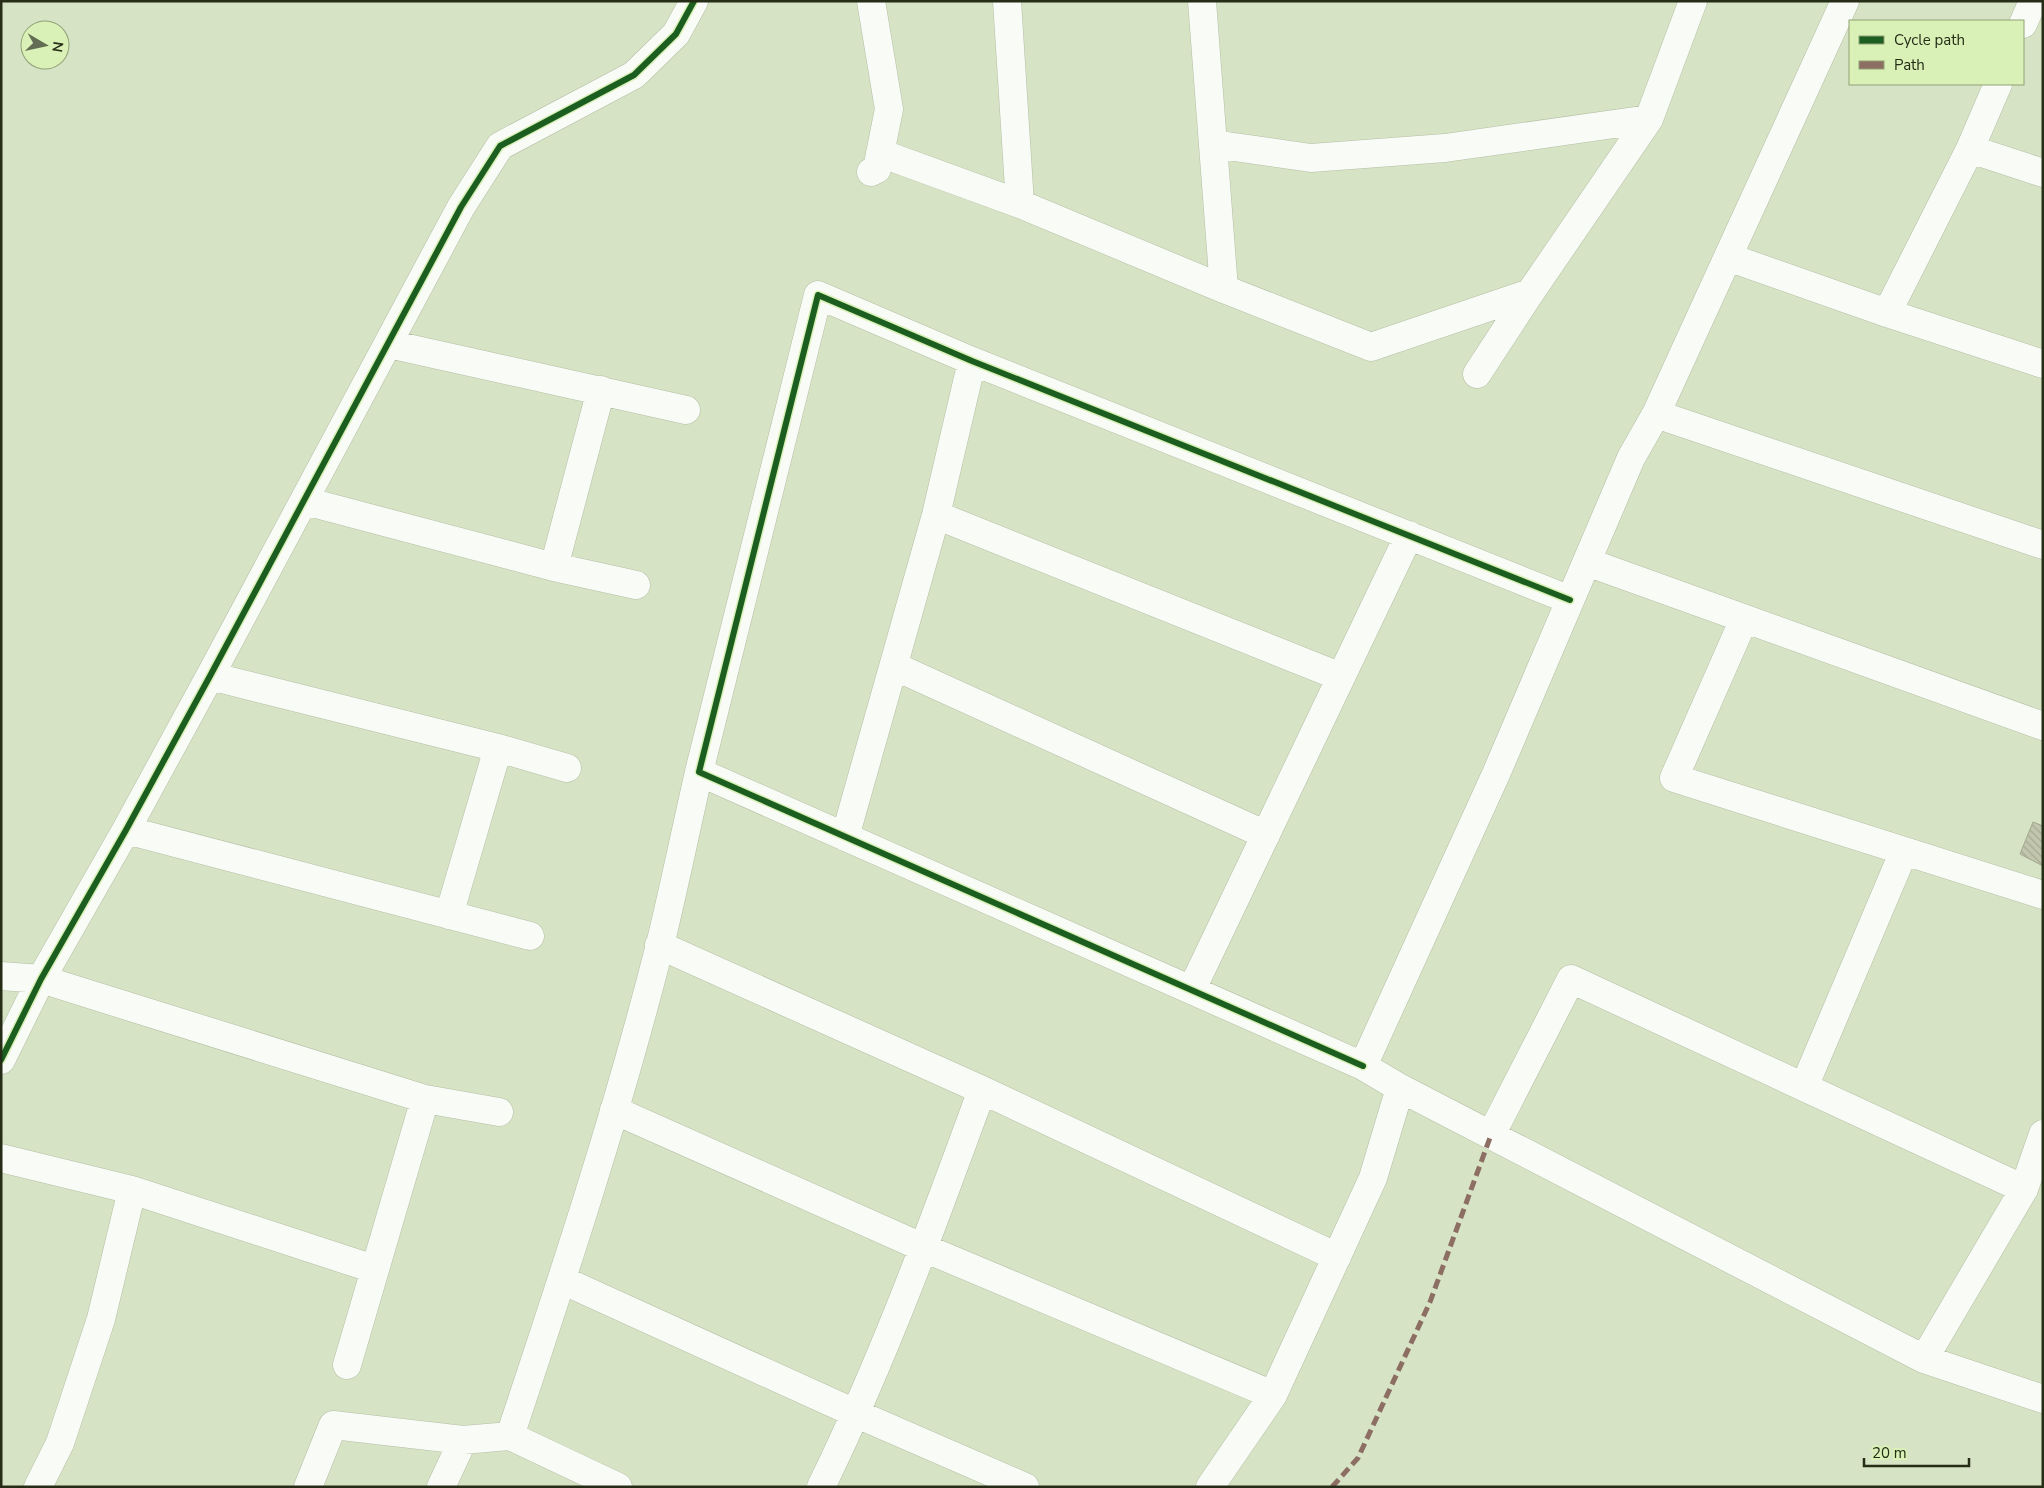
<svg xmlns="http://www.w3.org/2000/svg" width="2044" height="1488" font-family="'Nunito Sans',sans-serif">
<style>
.building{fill:url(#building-back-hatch);stroke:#a2a78e}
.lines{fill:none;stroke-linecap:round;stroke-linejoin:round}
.minor-casing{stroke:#b4bfa6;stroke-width:29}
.minor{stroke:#f9fbf6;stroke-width:28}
.quiet{stroke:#8d6e63;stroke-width:5;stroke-dasharray:10 5;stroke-linecap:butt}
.cycleway-casing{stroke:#d9f0b7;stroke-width:9}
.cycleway{stroke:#1b5e20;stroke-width:6}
</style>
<defs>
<pattern id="building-back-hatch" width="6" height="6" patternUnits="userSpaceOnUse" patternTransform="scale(1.25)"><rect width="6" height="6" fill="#c1c6ac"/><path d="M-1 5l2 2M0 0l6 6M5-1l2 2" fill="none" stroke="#a6aa93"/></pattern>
</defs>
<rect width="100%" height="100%" fill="#d6e3c4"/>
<path class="building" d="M2033,822L2043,826V866L2020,854Z"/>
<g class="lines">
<g class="minor-casing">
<path id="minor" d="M871,1L889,109L877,169L871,172
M1007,1L1020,204L1224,289L1202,1
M2023,24L2033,1
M1213,144L1311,158L1445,148L1649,119
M1970,149L2043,173
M880,153L1020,204
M1728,257L1887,313L2043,364
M1224,289L1371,347L1530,293L1649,119L1693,1
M1887,313L1970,149L1998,84
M389,344L686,410
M1477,374L1530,293
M1656,414L2043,545
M305,501L554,567L636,585
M936,515L1341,677
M1587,562L2043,726
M554,567L601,390
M1744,619L1674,778L2043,895
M894,666L1266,835
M210,676L498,748L449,915
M498,748L567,768
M126,830L530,936
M845,837L936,515L972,361
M659,945L982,1090L1337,1257
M1,976L41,979L425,1099L347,1365
M1192,989L1409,535
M1,1060L41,979L126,830L210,676L461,207L500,146L634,75L676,34L694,1
M1363,1066L699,772L818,295L972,361L1570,600
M1804,1087L1904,851
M1400,1088L1924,1359L2043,1399
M425,1099L499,1112
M614,1110L924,1248L1273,1395
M1491,1135L1571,979L2024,1189L2043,1134
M1,1158L132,1190
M562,1280L857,1414L1025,1487
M1924,1359L2024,1189
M510,1436L618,1487
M38,1487L60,1443L101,1319L132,1190L374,1269
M308,1487L333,1425L463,1440L510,1436C564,1274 618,1111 660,945C674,888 686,829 699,772
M441,1487L463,1440
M821,1487C884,1358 933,1224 982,1090
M1210,1487L1273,1395L1373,1178L1400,1088L1363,1066L1496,774L1631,458L1656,414L1845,1"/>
</g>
<use href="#minor" class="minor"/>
<path class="quiet" d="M1332,1487L1358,1458L1430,1302L1491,1135"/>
<g class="cycleway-casing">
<path id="cycleway" d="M1,1060L41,979L126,830L210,676L461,207L500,146L634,75L676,34L694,1
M1363,1066L699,772L818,295L972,361L1570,600"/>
</g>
<use href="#cycleway" class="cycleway"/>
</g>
<rect width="2044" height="1488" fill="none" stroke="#252d17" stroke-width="5"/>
<rect x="1849" y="20" width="175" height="65" fill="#d9f0b7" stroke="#91a277"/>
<rect x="1859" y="36" width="25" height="8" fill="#1b5e20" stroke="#91a277"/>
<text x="1894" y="45" font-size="15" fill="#252d17">Cycle path</text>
<rect x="1859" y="61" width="25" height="8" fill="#8d6e63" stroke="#91a277"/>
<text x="1894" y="70" font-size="15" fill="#252d17">Path</text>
<g transform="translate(45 45) rotate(99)"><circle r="24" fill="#d9f0b7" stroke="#91a277"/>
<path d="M0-4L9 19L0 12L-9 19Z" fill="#636d54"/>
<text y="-8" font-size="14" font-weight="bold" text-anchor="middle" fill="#252d17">N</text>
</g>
<path d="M1864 1458v8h105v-8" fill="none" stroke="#252d17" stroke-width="2.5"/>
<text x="1872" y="1458" font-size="15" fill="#252d17" stroke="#d9f0b7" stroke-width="4" paint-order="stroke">20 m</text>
</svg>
